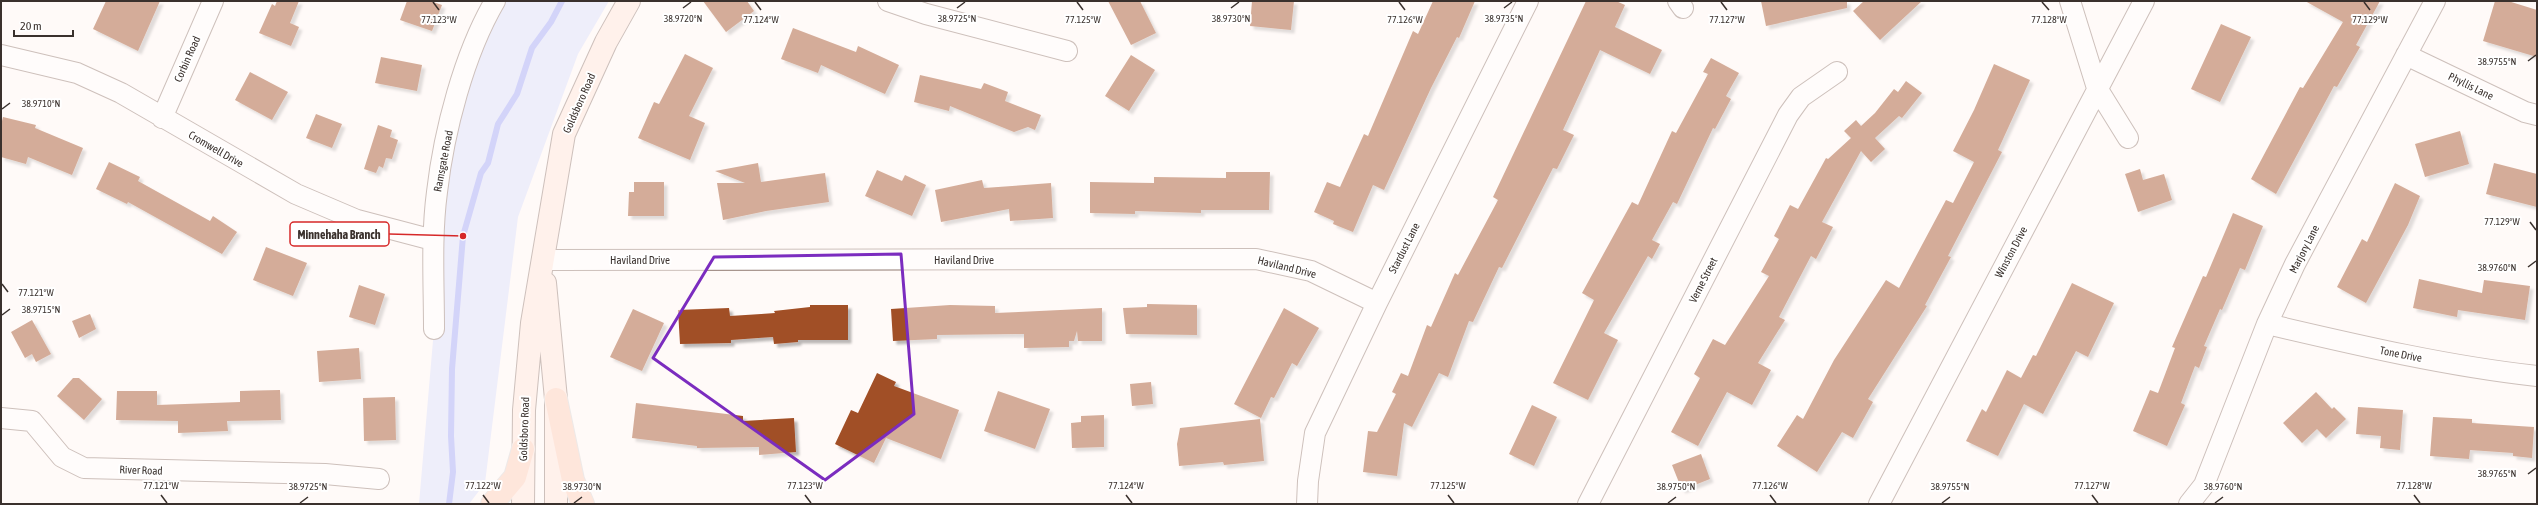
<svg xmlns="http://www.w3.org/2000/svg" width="2538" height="505" font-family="'Asap Condensed',sans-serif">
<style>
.green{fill:#dadffc}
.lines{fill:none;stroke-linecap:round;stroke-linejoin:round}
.stream{stroke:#9da6fb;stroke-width:6}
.building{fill:#a14f26;filter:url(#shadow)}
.street-casing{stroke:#917b72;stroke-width:22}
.secondary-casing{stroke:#917b72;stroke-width:24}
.primary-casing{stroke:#d8d6d5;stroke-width:24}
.street{stroke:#fff;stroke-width:20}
.secondary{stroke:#fee6dc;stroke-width:22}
.primary{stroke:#fdceb9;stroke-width:22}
.marked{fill:none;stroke:#7b2cbf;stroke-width:3;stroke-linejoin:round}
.ticks{fill:none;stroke:#3a312d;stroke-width:1.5}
.labels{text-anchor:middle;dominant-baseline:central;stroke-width:4;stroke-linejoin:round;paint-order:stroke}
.street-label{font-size:11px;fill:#3a312d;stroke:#fff}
.ticks-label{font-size:10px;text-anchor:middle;fill:#3a312d;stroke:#fff;stroke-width:4;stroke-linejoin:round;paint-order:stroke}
.leader{fill:none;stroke:#d62828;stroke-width:1.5}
.callout-dot{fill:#d62828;stroke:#fff;stroke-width:1.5}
.callout{fill:#fff;stroke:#d62828;stroke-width:1.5}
.callout-label{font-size:12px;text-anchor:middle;font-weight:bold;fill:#3a312d}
</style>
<defs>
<filter id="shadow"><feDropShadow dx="3.5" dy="3.5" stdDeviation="1" flood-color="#0004"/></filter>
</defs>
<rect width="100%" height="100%" fill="#fffaf8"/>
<path class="green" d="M495,1H609L578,54L518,217L485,483L469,504H419L434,329L437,192Z"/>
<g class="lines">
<path class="stream" d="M449,504L453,472L451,436L452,369L463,236L481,173L488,163L498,124L517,94L532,48L551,22L562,1"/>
</g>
<path class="building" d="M106,1H160L138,51L93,29Z
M277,1H299L290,23L299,27L291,46L259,33L272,4L275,6Z
M407,1H430L442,5L432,31L400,20Z
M703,1H747L754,11L726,32Z
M1108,1H1140L1156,33L1131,45Z
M1252,1H1294L1291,30L1250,26Z
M1433,1H1475L1459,38L1457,37L1431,88L1384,190L1373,185L1353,232L1333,224L1334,221L1314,212L1327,182L1340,187L1364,134L1368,136L1413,31L1418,34Z
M1586,1H1616L1625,5L1615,27L1662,50L1650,74L1600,50L1563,130L1574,135L1557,169L1553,168L1502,268L1499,267L1473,322L1469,321L1448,377L1439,373L1412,427L1404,423L1397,476L1363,472L1368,431L1377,432L1396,394L1392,392L1401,373L1408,376L1427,325L1431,327L1455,273L1458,275L1498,200L1493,197Z
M1761,1H1847V8L1766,26Z
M1864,1H1922L1880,40L1853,11Z
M2305,1H2380L2356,45L2360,47L2337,87L2334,86L2276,194L2251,179L2300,87L2303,88L2343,22Z
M2495,1H2508L2537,10V57L2483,41Z
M2221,24L2251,37L2220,102L2191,89Z
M793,28L856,52L858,46L899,65L885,94L821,65L818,73L781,59Z
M685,54L713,68L689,116L705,123L690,160L638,138L654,102L659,104Z
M1131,55L1155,70L1129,111L1105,96Z
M381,57L422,65L417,91L375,83Z
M1711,58L1739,73L1726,96L1731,99L1715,129L1713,128L1677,204L1673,202L1652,240L1660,244L1652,259L1648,256L1604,333L1618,340L1588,400L1553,383L1594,300L1582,293L1632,202L1638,205L1672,131L1676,133L1708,74L1703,72Z
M1994,64L2030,80L1998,150L2002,152L1948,256L1951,257L1925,305L1927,306L1868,399L1873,402L1853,438L1842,432L1817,472L1777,446L1797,415L1803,419L1834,360L1886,280L1899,288L1946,200L1953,203L1974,162L1953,151L1974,110Z
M250,72L288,92L272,120L235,100Z
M920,75L981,89L984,83L1008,92L1005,101L1041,115L1035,130L1028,127L1014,132L950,106L949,111L914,102Z
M1906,81L1922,93L1902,118L1899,116L1875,138L1885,149L1871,162L1861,151L1822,222L1833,227L1816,259L1811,256L1779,317L1785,320L1758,363L1771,370L1752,405L1727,392L1698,446L1671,432L1700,378L1694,374L1713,339L1725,345L1769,276L1761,272L1779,239L1774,236L1790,205L1798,209L1826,158L1828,159L1851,138L1844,131L1856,120L1861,126L1875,113L1894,89L1898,92Z
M316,114L342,124L332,148L306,138Z
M3,117L36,125L35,128L83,148L72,175L28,157L26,164L1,157V125Z
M378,125L392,130L390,137L398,140L392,159L386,158L383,168L379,166L376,173L364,169Z
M2460,131L2469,164L2425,177L2415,144Z
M109,162L140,177L138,181L210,221L213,216L237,232L222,254L128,202L127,204L96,189Z
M758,163L761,182L825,173L829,202L766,211L723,220L717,183H745L715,171Z
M2494,163L2537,174V207L2486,194Z
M2140,169L2143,180L2164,174L2172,200L2138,212L2125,174Z
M877,170L902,181L905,175L926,185L912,216L865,196Z
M1226,172H1270L1269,210H1201V213L1135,211V214L1090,213V182L1154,183V177L1226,178Z
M982,180L984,188L1051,183L1053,218L1010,221L1009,209L941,222L935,190Z
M634,182H664V216H628L629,192H634Z
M2395,183L2420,196L2408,225L2366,303L2337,287L2362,239L2367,242Z
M2233,213L2263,226L2245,270L2240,268L2222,310L2220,309L2204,346L2207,347L2199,368L2195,366L2181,403L2185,405L2167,446L2133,431L2150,390L2158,393L2175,348L2172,347L2203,276L2206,277Z
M266,247L307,263L293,296L253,280Z
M2419,279L2482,293L2484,280L2530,286L2525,320L2458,310L2457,317L2413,308Z
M2072,283L2114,303L2088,357L2076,351L2043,414L2024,404L1998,456L1966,441L1982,409L1986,412L2007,370L2021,378L2033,355L2036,356Z
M359,285L385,294L375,325L349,317Z
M1147,304L1197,305V335L1126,334L1123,308L1147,307Z
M810,305H848V340H798V342L774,344L773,337L731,340V343L680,344L678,310L729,308L730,316L775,313L774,311L810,307Z
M950,305L995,306V313L1102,308V341H1078L1077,331L1074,341H1069V347L1024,348V334L937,335V339L893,341L891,309Z
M1284,308L1319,328L1297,366L1292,363L1274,398L1271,397L1261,418L1234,404Z
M633,309L664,323L642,371L610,357Z
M90,314L96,329L79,338L72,321Z
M32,320L51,354L36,362L32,354L25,358L11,332Z
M359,348L361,379L319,382L317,351Z
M877,373L896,382L894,386L959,410L941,459L886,438L874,463L835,444L851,410L858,413Z
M73,378H79L102,399L84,420L57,396Z
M1151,382L1153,404L1132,406L1130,384Z
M280,390L281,420L227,421L228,431L178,433V421L116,420L117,391H157V405L240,402V391Z
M998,391L1050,409L1035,449L984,431Z
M2316,392L2332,409L2334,407L2346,419L2326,438L2317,429L2302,443L2283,423Z
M395,397L396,440L364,441L363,398Z
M636,403L743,416V421L794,418L796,452L759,455V447L697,448V446L632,438Z
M1532,405L1557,417L1534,466L1509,454Z
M2358,407L2403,410L2400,450L2380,448L2381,436L2356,434Z
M1104,415V447L1072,448L1071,423L1081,422V416Z
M2433,417L2472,419V423L2534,427L2532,458L2513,456V453L2470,450L2469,459L2430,456Z
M1260,419L1264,461L1224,465L1223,462L1179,466L1177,444L1180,428Z
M1701,454L1710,479L1682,490L1672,465Z"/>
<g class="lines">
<g class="street-casing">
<path id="street" d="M888,1L926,14L1067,51
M1678,1L1683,8
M2070,1L2097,88L2128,138
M1,55L77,73L121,93L296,194L357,220L433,240
M2406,55L2525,112L2537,115
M162,118L213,1
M542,260L1256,259L1311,271L1377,303
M2267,324C2357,345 2446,366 2537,376
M434,329C434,284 431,237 437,192C444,131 464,54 495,1
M1,418L32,421L62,457L84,468L325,474L379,479
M1307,504L1308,481L1315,433L1377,303L1528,1
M1588,504L1788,115L1801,97L1837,72
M1879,504L2144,1
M2189,504L2204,485L2267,324L2295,264L2435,1"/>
</g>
<g class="secondary-casing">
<path id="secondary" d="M545,283L556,399V504
M523,504L524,410L532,323L564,134L606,42L629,1"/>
</g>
<g class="primary-casing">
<path id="primary" d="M556,399L573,480L583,504
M492,504L515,477L523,449"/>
</g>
<use href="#street" class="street"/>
<use href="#secondary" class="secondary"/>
<use href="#primary" class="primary"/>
</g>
<path d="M0 0H2538V505H0ZM901,254L914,414L825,480L653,358L714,257Z" fill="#fffaf8" fill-opacity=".55" fill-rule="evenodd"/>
<path class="marked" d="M901,254L914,414L825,480L653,358L714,257Z"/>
<path class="ticks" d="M433,2L439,10M755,2L761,10M1077,2L1083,10M1399,2L1405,10M1721,2L1727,10M2042,2L2049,10M2364,2L2370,10M683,8L691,2M957,8L965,2M1231,8L1239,2M1504,8L1512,2M2528,61L2536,55M2,109L10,103M2530,222L2536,230M2528,267L2536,261M2,284L8,292M2,315L10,309M2528,474L2536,468M161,495L167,503M483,495L489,503M805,495L811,503M1126,495L1132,503M1448,495L1454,503M1770,495L1776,503M2092,495L2098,503M2414,495L2420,503M300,503L308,497M574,503L582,497M1668,503L1676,497M1942,503L1950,497M2215,503L2223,497"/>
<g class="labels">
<g class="street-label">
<text transform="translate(187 59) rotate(-66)">Corbin Road</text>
<text transform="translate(2471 86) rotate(26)">Phyllis Lane</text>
<text transform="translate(579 103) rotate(-66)">Goldsboro Road</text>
<text transform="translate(216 149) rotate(30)">Cromwell Drive</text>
<text transform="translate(443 161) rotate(-79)">Ramsgate Road</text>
<text transform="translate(1404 248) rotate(-63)">Stardust Lane</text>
<text transform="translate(2304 249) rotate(-63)">Marjory Lane</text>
<text transform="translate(2011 252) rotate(-62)">Winston Drive</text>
<text x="640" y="260">Haviland Drive</text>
<text x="964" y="260">Haviland Drive</text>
<text transform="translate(1287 267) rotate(14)">Haviland Drive</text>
<text transform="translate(1703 280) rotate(-63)">Verne Street</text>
<text transform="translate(2401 354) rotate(11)">Tone Drive</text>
<text transform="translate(524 429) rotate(-88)">Goldsboro Road</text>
<text transform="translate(141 470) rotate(2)">River Road</text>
</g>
</g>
<g class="ticks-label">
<text x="683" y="22">38.9720°N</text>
<text x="957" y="22">38.9725°N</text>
<text x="1231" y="22">38.9730°N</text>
<text x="1504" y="22">38.9735°N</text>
<text x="439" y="23">77.123°W</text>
<text x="761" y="23">77.124°W</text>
<text x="1083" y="23">77.125°W</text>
<text x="1405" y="23">77.126°W</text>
<text x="1727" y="23">77.127°W</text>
<text x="2370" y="23">77.129°W</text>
<text x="2049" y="23">77.128°W</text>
<text x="2497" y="65">38.9755°N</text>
<text x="41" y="107">38.9710°N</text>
<text x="2502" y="225">77.129°W</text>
<text x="2497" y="271">38.9760°N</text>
<text x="36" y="296">77.121°W</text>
<text x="41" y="313">38.9715°N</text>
<text x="2497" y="477">38.9765°N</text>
<text x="161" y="489">77.121°W</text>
<text x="483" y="489">77.122°W</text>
<text x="805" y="489">77.123°W</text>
<text x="1126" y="489">77.124°W</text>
<text x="1448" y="489">77.125°W</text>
<text x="1770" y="489">77.126°W</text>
<text x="2092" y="489">77.127°W</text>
<text x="2414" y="489">77.128°W</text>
<text x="308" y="490">38.9725°N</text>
<text x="582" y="490">38.9730°N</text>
<text x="1676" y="490">38.9750°N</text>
<text x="1950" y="490">38.9755°N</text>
<text x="2223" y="490">38.9760°N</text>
</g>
<path class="leader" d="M463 236L389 234"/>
<circle class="callout-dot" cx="463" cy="236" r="4"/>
<rect class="callout" x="290" y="222" width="99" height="24" rx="4"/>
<g class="callout-label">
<text x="339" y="239">Minnehaha Branch</text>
</g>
<rect width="2538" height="505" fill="none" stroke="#3a312d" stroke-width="4"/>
<path d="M14 30v6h59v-6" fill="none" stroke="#3a312d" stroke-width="2"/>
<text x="20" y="30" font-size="12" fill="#3a312d" stroke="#ffffff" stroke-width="3" paint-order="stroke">20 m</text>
</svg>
